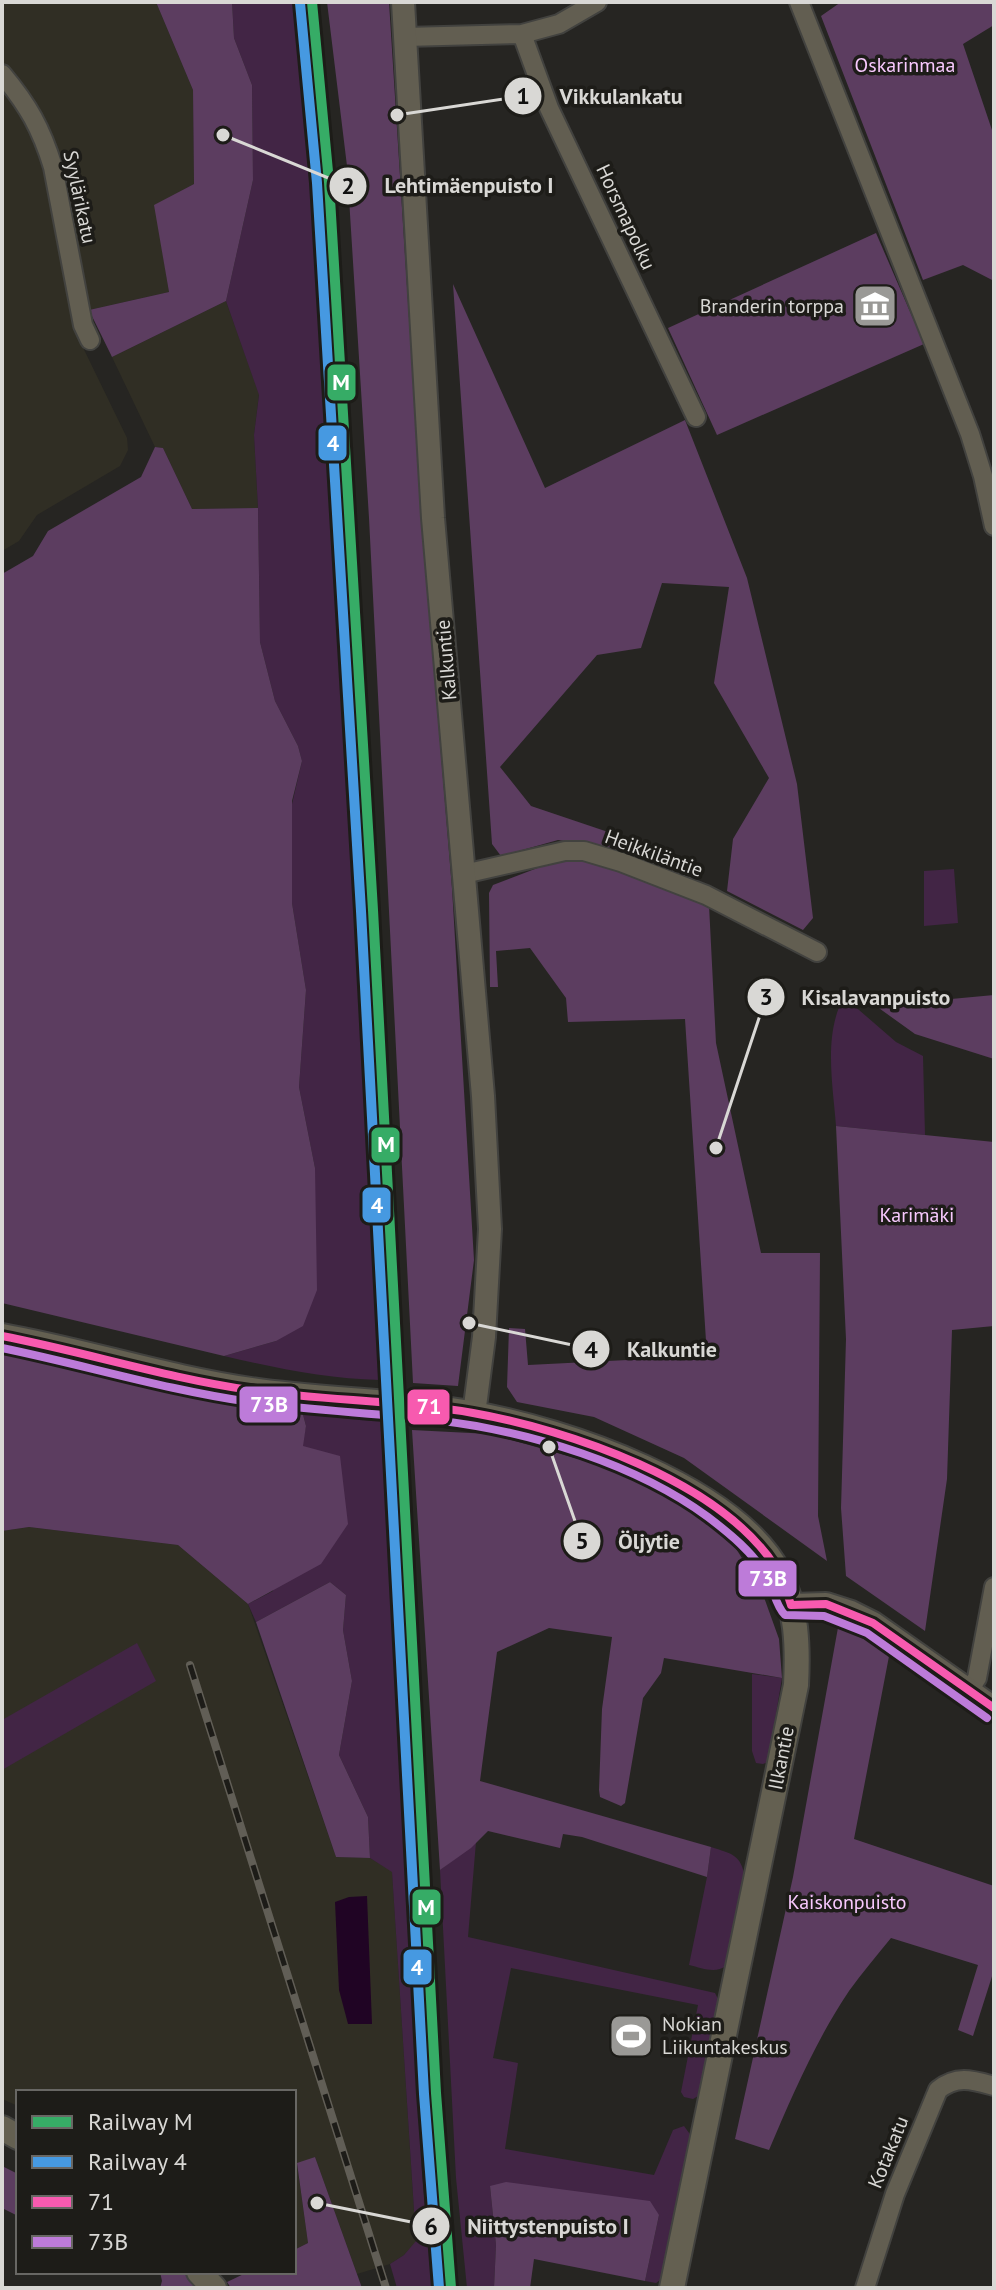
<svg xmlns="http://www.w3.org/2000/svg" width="996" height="2290" font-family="'PT Sans',sans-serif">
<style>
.built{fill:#302e24}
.green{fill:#422545}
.forest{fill:#5c3d60}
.water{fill:#200424}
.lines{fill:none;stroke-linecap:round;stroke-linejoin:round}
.minor-casing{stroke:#42423f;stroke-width:22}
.tertiary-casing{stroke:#42423f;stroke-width:26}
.secondary-casing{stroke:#42423f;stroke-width:28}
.minor{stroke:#625e51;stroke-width:18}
.tertiary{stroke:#625e51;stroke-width:22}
.secondary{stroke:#646051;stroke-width:24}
.rail-casing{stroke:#615e56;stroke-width:8}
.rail{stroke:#1d1c18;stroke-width:5;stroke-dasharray:15;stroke-linecap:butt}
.bus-1-casing{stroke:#1d1c18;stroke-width:14}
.bus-2-casing{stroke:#1d1c18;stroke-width:14}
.bus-1{stroke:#f75aaf;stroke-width:8}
.bus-2{stroke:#bd7bd9;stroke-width:8}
.rail-1-casing{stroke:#1d1c18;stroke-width:16}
.rail-2-casing{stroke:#1d1c18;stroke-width:16}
.rail-1{stroke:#36ac66;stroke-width:10}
.rail-2{stroke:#4699e1;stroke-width:10}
.labels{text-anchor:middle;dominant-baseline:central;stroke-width:7;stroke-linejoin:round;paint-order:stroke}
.park-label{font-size:20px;fill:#f8c9fe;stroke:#1d1c18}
.street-label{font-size:20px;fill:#d9d8d5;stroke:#1d1c18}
.poi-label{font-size:20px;fill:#d9d8d5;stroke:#1d1c18;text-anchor:end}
.leader{fill:none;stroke:#d9d8d5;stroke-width:3}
.callout-dot{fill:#d9d8d5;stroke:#1d1c18;stroke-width:3}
.mark-label{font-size:24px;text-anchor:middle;font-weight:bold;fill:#111}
.callout-label{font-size:22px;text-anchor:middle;font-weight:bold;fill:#d9d8d5;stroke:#1d1c18;stroke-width:7;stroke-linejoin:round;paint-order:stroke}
.line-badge{stroke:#1d1c18;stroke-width:3}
.badge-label{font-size:22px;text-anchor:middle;font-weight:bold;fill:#fff}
</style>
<rect width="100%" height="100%" fill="#262522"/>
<path class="built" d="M2,2H156L193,90L194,184L155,205L169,292L89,310L59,163L48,126L34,101L2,65Z
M2,88L20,108L36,142L45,171L73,327L127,438L128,450L120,466L37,515L19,541L2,551Z
M226,301L259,394L254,435L258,508L192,509L163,448L155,447L112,357Z
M29,1527L178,1545L248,1604L336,1857L370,1858L392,1871L416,2242L404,2255L390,2264L357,2274L315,2157L297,2164L308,2243L294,2250V2092H18V2106L2,2099V1531Z"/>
<path class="green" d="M232,2H298L305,67L357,885L380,1380C328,1379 275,1368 224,1356L276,1341L315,1168L299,1087L306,990L292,903V804L302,761L298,746L275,701L260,642L258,508L254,435L259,395L226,301L253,180L252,85L234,38Z
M954,869L958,923L924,926V871Z
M844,997L896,1042L923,1056L925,1135L836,1126C833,1085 823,1034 844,997Z
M301,1407L380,1416L408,1877L422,2172L432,2288H397L390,2264L404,2255L416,2241L392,1872L370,1858L368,1817L339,1755L352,1681L343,1630L346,1595L330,1582L256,1622L248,1604L273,1591L306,1426Z
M137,1643L156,1681L2,1770V1720Z
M752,1674L782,1678L768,1762L763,1764L756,1763L752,1751Z
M476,1842L468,1937L715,1993L719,2001L700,2095L693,2099L684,2097L681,2092L698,2005L511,1968L493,2058L518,2063L505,2149L654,2175L673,2130L684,2126L692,2137L663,2278L656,2283L645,2281L659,2215L490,2186L496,2245L494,2288H467L456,2178L440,1870Z
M711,1847C732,1854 741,1854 745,1878L726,1966C715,1974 702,1968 689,1965L707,1877Z"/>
<path class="forest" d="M156,2H232L234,38L252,85L253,180L226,301L112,357L89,310L169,292L154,205L194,184L193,90Z
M327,2H389L422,524L452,888L474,1260L458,1386L413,1383L369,518L347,166Z
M841,2H994V25L963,44L994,136V281L963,265L923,280L821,16Z
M876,233L924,344L717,435L668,328Z
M453,284L545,488L685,420L747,578L797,784L813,918L803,930L727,891L733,839L769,778L714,683L729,587L662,583L641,648L597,655L500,767L531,806L614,834L610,847L558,840L501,856L492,844Z
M155,447L163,448L192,509L258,508L260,642L275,701L298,746L302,761L292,801V903L306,990L299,1087L315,1168L317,1290L303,1326L276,1341L224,1356L2,1303V574L33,556L48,531L141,477Z
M561,859L598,863L709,905L716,1043L761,1253H820L818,1516L827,1561L684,1458L594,1417L517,1402L507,1387L509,1328L525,1329L528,1365L707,1356L685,1019L568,1022L566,998L530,948L496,951L498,987H490L489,893L493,885Z
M994,995V1059L915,1034L876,1006Z
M836,1126L994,1142V1326L952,1330L947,1479L925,1631L846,1576L841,1508L846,1339Z
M2,1348L301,1407L306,1426L303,1446L340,1456L348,1524L321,1564L248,1604L178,1545L29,1527L2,1531Z
M412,1430L490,1434L628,1473L727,1534L761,1589L779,1639L782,1678L664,1658L661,1673L643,1698L625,1803L621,1806L600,1797L599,1790L602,1709L612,1637L549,1628L497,1652L480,1781L711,1847L707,1877L582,1837L563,1834L560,1848L488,1831L471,1848L440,1870Z
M330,1582L346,1595L343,1630L352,1681L339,1755L368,1817L370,1858L336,1857L256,1622Z
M839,1622L890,1651L854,1839L994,1886V1970L973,2036L958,2030L978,1965L891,1938C877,1955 862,1973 849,1991C816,2040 792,2096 769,2150L735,2139L793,1877Z
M315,2157L362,2288H231L227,2282L248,2272H294V2250L308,2243L297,2163Z
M2,2166L18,2174V2216L2,2208Z
M506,2182L650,2201L659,2215L645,2281L534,2259L530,2288H494L496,2245L490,2186Z
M160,2272H184L201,2288H160L162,2281Z"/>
<path class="water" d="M367,1896L372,2024H348L339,1990L335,1902L349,1897Z"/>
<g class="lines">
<g class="minor-casing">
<path id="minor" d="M799,2L970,434L983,476L994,526
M522,34L549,108L696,417
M405,37L522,34L559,24L597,2
M2,74C28,105 41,128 53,167L83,325L90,340
M464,874L565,851H584L621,862L706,895L817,952
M970,1689L977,1678L994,1587
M865,2288L895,2194L938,2090C957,2075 972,2080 994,2086"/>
</g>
<g class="tertiary-casing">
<path id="tertiary" d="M403,2L433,518L483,1096L490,1229L484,1337L474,1414
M791,1605L826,1604L851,1612L873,1623L994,1708"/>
</g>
<g class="secondary-casing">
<path id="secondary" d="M2,1336C86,1351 167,1378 251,1390C325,1401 401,1400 474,1414C564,1430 734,1487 779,1573C797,1607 798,1647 796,1685L672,2288
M2,2128L18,2137
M199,2272L214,2288"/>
</g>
<use href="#minor" class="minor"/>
<use href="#tertiary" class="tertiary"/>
<use href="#secondary" class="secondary"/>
<g class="rail-casing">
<path id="rail" d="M190,1665L386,2288"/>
</g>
<use href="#rail" class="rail"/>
<g class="bus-1-casing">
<path id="bus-1" d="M2,1336C85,1352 167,1378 250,1390C324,1401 400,1400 473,1413C569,1430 719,1481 775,1566C782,1578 787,1592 791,1605
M791,1605L826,1604L873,1623L994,1708"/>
</g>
<g class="bus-2-casing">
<path id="bus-2" d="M2,1348C85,1365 166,1390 250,1402C314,1411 379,1413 443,1421C531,1432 636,1464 708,1517C729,1533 754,1553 767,1577C774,1589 775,1605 785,1615L824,1616L867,1633L987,1718"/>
</g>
<use href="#bus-1" class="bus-1"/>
<use href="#bus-2" class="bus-2"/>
<g class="rail-1-casing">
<path id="rail-1" d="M312,2L329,182L373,910L436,2093L451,2288"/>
</g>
<g class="rail-2-casing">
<path id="rail-2" d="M300,3L317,183L361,911L424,2094L439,2288"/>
</g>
<use href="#rail-1" class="rail-1"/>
<use href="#rail-2" class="rail-2"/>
</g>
<defs>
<g id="museum-square" transform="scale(2.3)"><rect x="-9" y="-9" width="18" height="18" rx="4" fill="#9a9996" stroke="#1d1c18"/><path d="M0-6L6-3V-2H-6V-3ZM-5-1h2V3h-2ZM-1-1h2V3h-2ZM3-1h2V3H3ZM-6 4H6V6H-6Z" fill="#fff"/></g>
<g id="stadium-square" transform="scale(2.3)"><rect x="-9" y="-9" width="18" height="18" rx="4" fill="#9a9996" stroke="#1d1c18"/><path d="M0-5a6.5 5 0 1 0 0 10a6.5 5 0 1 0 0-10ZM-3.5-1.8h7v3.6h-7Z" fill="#fff"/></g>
</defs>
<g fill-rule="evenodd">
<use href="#museum-square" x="875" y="306"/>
<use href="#stadium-square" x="631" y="2036"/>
</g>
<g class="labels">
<g class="park-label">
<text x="905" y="65">Oskarinmaa</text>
<text x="917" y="1215">Karimäki</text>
<text x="847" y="1902">Kaiskonpuisto</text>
</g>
<g class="street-label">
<text transform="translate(80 197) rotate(78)">Syylärikatu</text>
<text transform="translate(626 217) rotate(65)">Horsmapolku</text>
<text transform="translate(446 660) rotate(-95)">Kalkuntie</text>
<text transform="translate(654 853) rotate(20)">Heikkiläntie</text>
<text transform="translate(781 1758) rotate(-79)">Ilkantie</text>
<text transform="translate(888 2152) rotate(-68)">Kotakatu</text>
</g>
<g class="poi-label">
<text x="844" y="306">Branderin torppa</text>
<text x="662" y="2024" text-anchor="start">Nokian<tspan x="662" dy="23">Liikuntakeskus</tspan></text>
</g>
</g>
<path class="leader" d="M397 115L523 96M223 135L348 186M716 1148L766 997M469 1323L591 1349M549 1447L582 1541M317 2203L431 2226"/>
<g class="callout-dot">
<circle cx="397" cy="115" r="8"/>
<circle cx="223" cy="135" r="8"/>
<circle cx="716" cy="1148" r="8"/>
<circle cx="469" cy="1323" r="8"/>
<circle cx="549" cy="1447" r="8"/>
<circle cx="317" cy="2203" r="8"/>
<circle cx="523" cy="96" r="20"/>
<circle cx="348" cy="186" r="20"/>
<circle cx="766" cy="997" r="20"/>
<circle cx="591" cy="1349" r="20"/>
<circle cx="582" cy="1541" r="20"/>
<circle cx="431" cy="2226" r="20"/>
</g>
<g class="mark-label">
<text x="523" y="104">1</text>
<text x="348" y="194">2</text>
<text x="766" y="1005">3</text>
<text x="591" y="1358">4</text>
<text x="582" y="1549">5</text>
<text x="431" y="2235">6</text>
</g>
<g class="callout-label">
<text x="621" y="104">Vikkulankatu</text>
<text x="469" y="193">Lehtimäenpuisto I</text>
<text x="876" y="1005">Kisalavanpuisto</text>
<text x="672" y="1357">Kalkuntie</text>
<text x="649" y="1549">Öljytie</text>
<text x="548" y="2234">Niittystenpuisto I</text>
</g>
<g class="line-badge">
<rect x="326" y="363" width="31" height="39" rx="8" fill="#36ac66"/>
<rect x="317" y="424" width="31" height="38" rx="8" fill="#4699e1"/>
<rect x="370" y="1126" width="31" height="38" rx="8" fill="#36ac66"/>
<rect x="361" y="1186" width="31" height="38" rx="8" fill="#4699e1"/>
<rect x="238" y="1385" width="61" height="39" rx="8" fill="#bd7bd9"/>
<rect x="406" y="1388" width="45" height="38" rx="8" fill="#f75aaf"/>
<rect x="737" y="1559" width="61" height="39" rx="8" fill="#bd7bd9"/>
<rect x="411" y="1888" width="31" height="38" rx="8" fill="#36ac66"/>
<rect x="402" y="1948" width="31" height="38" rx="8" fill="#4699e1"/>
</g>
<g class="badge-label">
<text x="341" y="390">M</text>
<text x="333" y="451">4</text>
<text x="386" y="1152">M</text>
<text x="377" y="1213">4</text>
<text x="269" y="1412">73B</text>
<text x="429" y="1414">71</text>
<text x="768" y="1586">73B</text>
<text x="426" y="1915">M</text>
<text x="417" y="1975">4</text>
</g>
<rect width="996" height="2290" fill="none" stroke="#d9d8d5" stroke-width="8"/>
<rect x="16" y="2090" width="280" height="184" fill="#1d1c18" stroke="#686764" stroke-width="2"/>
<rect x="32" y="2116" width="40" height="12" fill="#36ac66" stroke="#686764" stroke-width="2"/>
<text x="88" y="2130" font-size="24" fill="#d9d8d5">Railway M</text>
<rect x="32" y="2156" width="40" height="12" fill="#4699e1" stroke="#686764" stroke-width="2"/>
<text x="88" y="2170" font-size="24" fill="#d9d8d5">Railway 4</text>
<rect x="32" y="2196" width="40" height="12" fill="#f75aaf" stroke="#686764" stroke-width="2"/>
<text x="88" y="2210" font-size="24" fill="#d9d8d5">71</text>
<rect x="32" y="2236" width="40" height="12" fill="#bd7bd9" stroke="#686764" stroke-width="2"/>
<text x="88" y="2250" font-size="24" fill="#d9d8d5">73B</text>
</svg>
